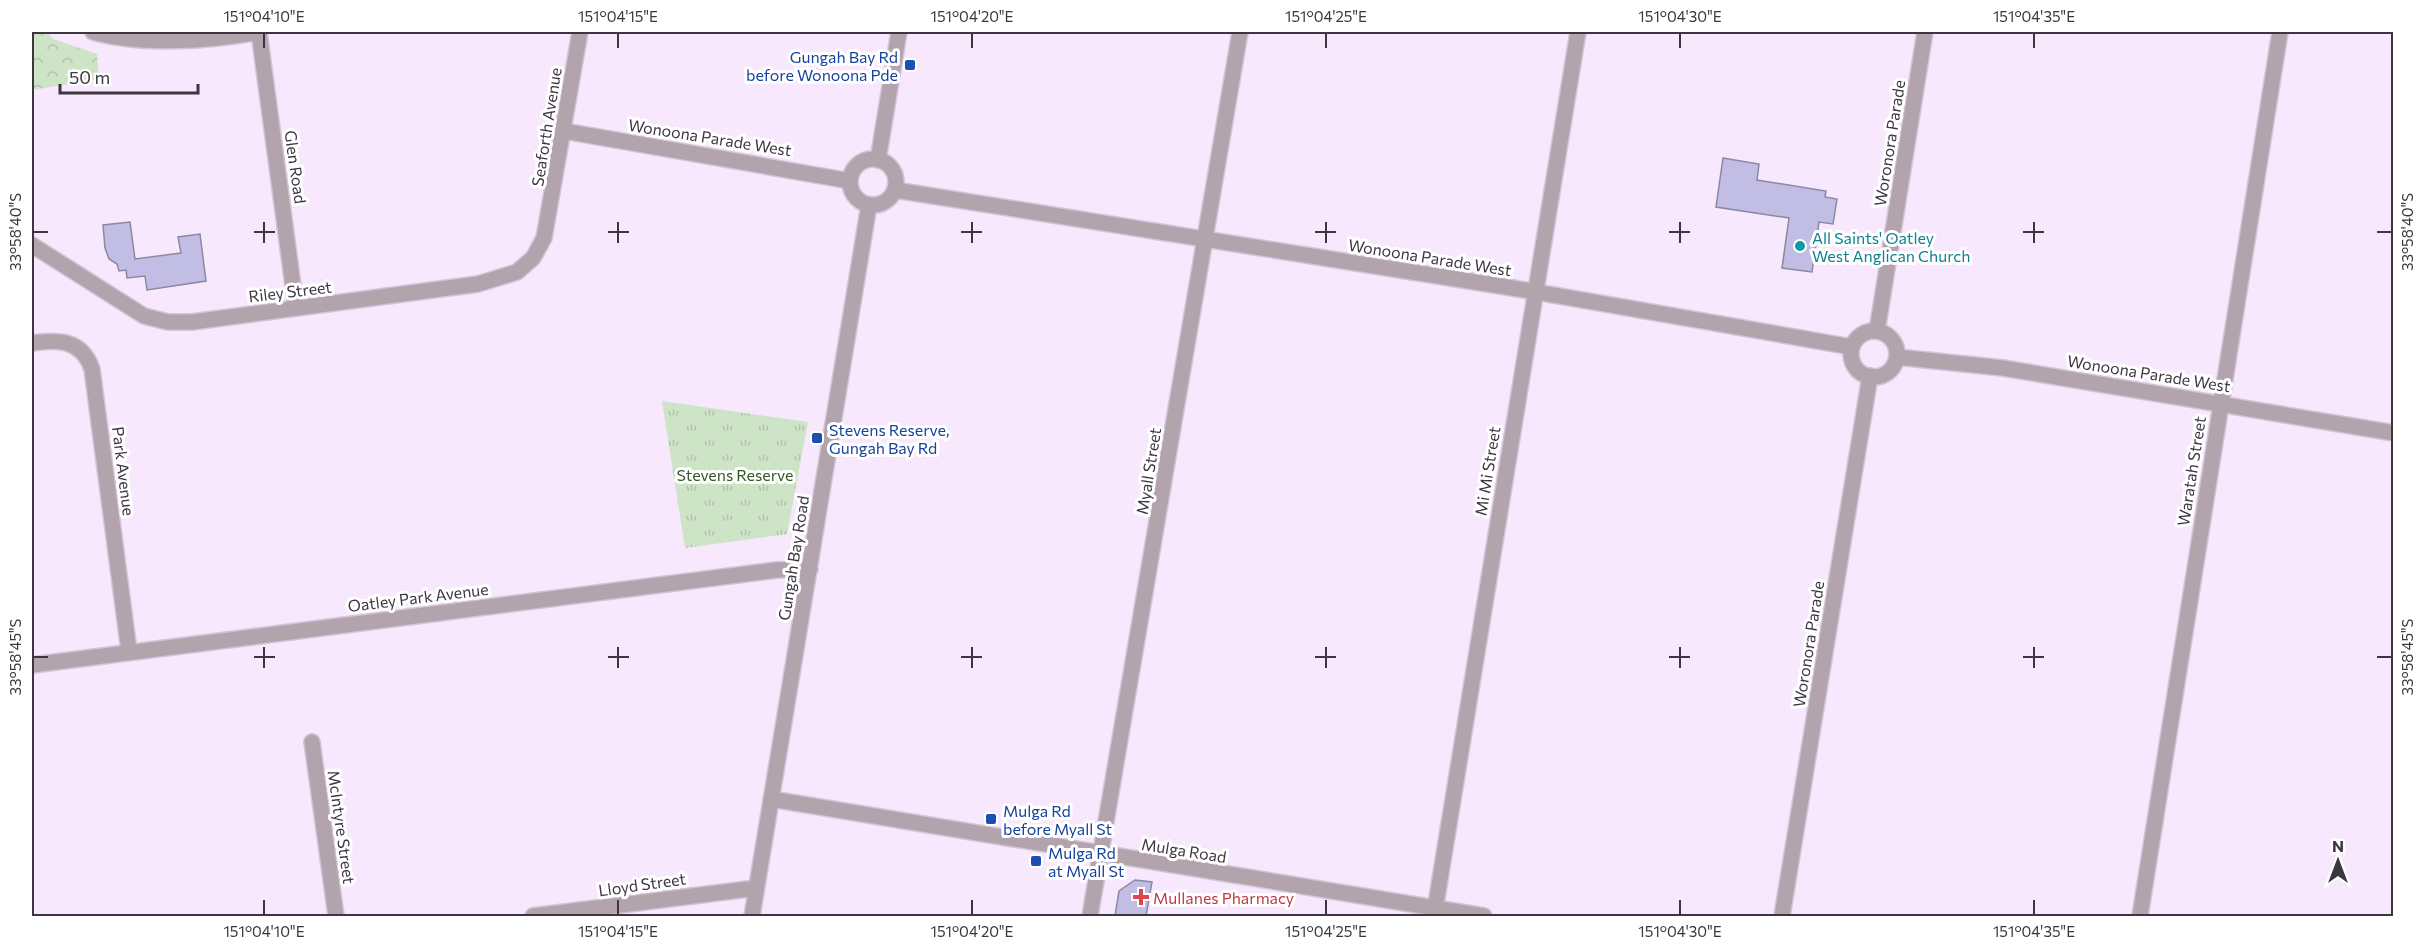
<svg xmlns="http://www.w3.org/2000/svg" width="2425" height="948" font-family="Commissioner,sans-serif">
<style>
.forest{fill:url(#forest-crowns)}
.park{fill:url(#park-tufts)}
.building{fill:#c1bde4;stroke:#8b899f;stroke-width:1.5}
.lines{fill:none;stroke-linecap:round;stroke-linejoin:round}
.minor-casing{stroke:#d2c5d8;stroke-width:18}
.tertiary-casing{stroke:#d2c5d8;stroke-width:18}
.minor{stroke:#b3a3ad;stroke-width:15}
.tertiary{stroke:#b3a3ad;stroke-width:15}
.ticks{fill:none;stroke:#3c373f;stroke-width:2}
.transit-dot{fill:#1a4fb4;stroke:#fff;stroke-width:2}
.culture-dot{fill:#0f9aa8;stroke:#fff;stroke-width:2}
.health-dot{fill:#e0444e;stroke:#fff;stroke-width:2}
.labels{text-anchor:middle;dominant-baseline:central;stroke-width:6;stroke-linejoin:round;paint-order:stroke}
.transit-label{font-size:16px;fill:#164399;stroke:#fff;text-anchor:start}
.street-label{font-size:16px;fill:#3c373f;stroke:#fff}
.culture-label{font-size:16px;fill:#0d838f;stroke:#fff;text-anchor:start}
.park-label{font-size:16px;fill:#355728;stroke:#fff}
.health-label{font-size:16px;fill:#be3a42;stroke:#fff;text-anchor:start}
.neatline{fill:none;stroke:#3c373f;stroke-width:2}
.ticks-label{font-size:15px;text-anchor:middle;fill:#3c373f}
</style>
<defs>
<pattern id="forest-crowns" width="20" height="18" patternUnits="userSpaceOnUse" patternTransform="scale(1.5)"><rect width="20" height="18" fill="#cde4c6"/><path d="M2 6a3 3 0 1 1 6 0M12 15a3 3 0 1 1 6 0" fill="none" stroke="#b1c4ab"/></pattern>
<pattern id="park-tufts" width="24" height="20" patternUnits="userSpaceOnUse" patternTransform="scale(1.5)"><rect width="24" height="20" fill="#cde4c6"/><path d="M3 7l-1-3M5 7V3M7 7l1-3M15 17l-1-3M17 17v-4M19 17l1-3" fill="none" stroke="#b1c4ab"/></pattern>
</defs>
<rect width="100%" height="100%" fill="#f7e8fe"/>
<path class="forest" d="M32,32H47L53,39L97,54L99,79L32,90Z"/>
<path class="park" d="M662,401L808,422L787,534L685,548Z"/>
<path class="building" d="M1723,158L1759,164L1757,180L1826,191L1825,197L1837,199L1833,224L1819,222L1812,272L1782,268L1789,218L1716,207Z
M130,222L135,259L181,253L178,237L200,234L206,281L147,290L145,276L127,278L126,270L119,271L117,264L109,259L105,248L103,225Z
M1135,880L1152,882L1146,916H1115L1119,891Z"/>
<g class="lines">
<g class="minor-casing">
<path id="minor" d="M93,32C143,46 209,41 259,32
M259,32L296,308
M564,131L850,181
M32,245L144,316L168,322H192L478,284L517,272L533,258L544,238L580,32
M1877,331L1925,32
M32,343C59,339 82,340 92,369L129,651
M32,665L777,570L810,569
M312,742L336,916
M771,799L1484,916
M533,916L756,888
M752,916L869,205
M1090,916L1240,32
M1434,916L1578,32
M1782,916L1870,376
M2140,916L2280,32"/>
</g>
<g class="tertiary-casing">
<path id="tertiary" d="M850 182a23 23 0 1 1 46 0a23 23 0 1 1-46 0Z
M878,160L899,32
M895,190L1507,287L1852,347
M1851 354a23 23 0 1 1 46 0a23 23 0 1 1-46 0Z
M1897,357L2003,368L2394,433"/>
</g>
<use href="#minor" class="minor"/>
<use href="#tertiary" class="tertiary"/>
</g>
<path class="ticks" d="M264,33V48M618,33V48M972,33V48M1326,33V48M1680,33V48M2034,33V48M264,222V243M618,222V243M972,222V243M1326,222V243M1680,222V243M2034,222V243M33,232H48M254,232H275M608,232H629M961,232H982M1315,232H1336M1669,232H1690M2023,232H2044M2377,232H2392M264,647V668M618,647V668M972,647V668M1326,647V668M1680,647V668M2034,647V668M33,657H48M254,657H275M608,657H629M961,657H982M1315,657H1336M1669,657H1690M2023,657H2044M2377,657H2392M264,900V915M618,900V915M972,900V915M1326,900V915M1680,900V915M2034,900V915"/>
<g class="transit-dot">
<rect x="904" y="59" width="12" height="12" rx="3"/>
<rect x="811" y="432" width="12" height="12" rx="3"/>
<rect x="985" y="813" width="12" height="12" rx="3"/>
<rect x="1030" y="855" width="12" height="12" rx="3"/>
</g>
<circle class="culture-dot" cx="1800" cy="246" r="6"/>
<path class="health-dot" d="M1138 888h6v6h6v6h-6v6h-6v-6h-6v-6h6z"/>
<g class="labels">
<g class="transit-label">
<text x="898" y="56" text-anchor="end">Gungah Bay Rd<tspan x="898" dy="18">before Wonoona Pde</tspan></text>
<text x="829" y="429">Stevens Reserve,<tspan x="829" dy="18">Gungah Bay Rd</tspan></text>
<text x="1003" y="810">Mulga Rd<tspan x="1003" dy="18">before Myall St</tspan></text>
<text x="1048" y="852">Mulga Rd<tspan x="1048" dy="18">at Myall St</tspan></text>
</g>
<g class="street-label">
<text transform="translate(546 127) rotate(-81)">Seaforth Avenue</text>
<text transform="translate(710 137) rotate(9)">Wonoona Parade West</text>
<text transform="translate(1889 143) rotate(-81)">Woronora Parade</text>
<text transform="translate(296 167) rotate(82)">Glen Road</text>
<text transform="translate(1430 257) rotate(9)">Wonoona Parade West</text>
<text transform="translate(290 291) rotate(-7)">Riley Street</text>
<text transform="translate(2149 373) rotate(9)">Wonoona Parade West</text>
<text transform="translate(124 471) rotate(83)">Park Avenue</text>
<text transform="translate(1148 471) rotate(-81)">Myall Street</text>
<text transform="translate(1487 471) rotate(-81)">Mi Mi Street</text>
<text transform="translate(2191 471) rotate(-81)">Waratah Street</text>
<text transform="translate(793 558) rotate(-81)">Gungah Bay Road</text>
<text transform="translate(418 597) rotate(-7)">Oatley Park Avenue</text>
<text transform="translate(1808 644) rotate(-81)">Woronora Parade</text>
<text transform="translate(342 827) rotate(82)">McIntyre Street</text>
<text transform="translate(1184 850) rotate(9)">Mulga Road</text>
<text transform="translate(642 884) rotate(-8)">Lloyd Street</text>
</g>
<g class="culture-label">
<text x="1812" y="237">All Saints' Oatley<tspan x="1812" dy="18">West Anglican Church</tspan></text>
</g>
<g class="park-label">
<text x="735" y="474">Stevens Reserve</text>
</g>
<g class="health-label">
<text x="1153" y="897">Mullanes Pharmacy</text>
</g>
</g>
<rect width="2425" height="948" fill="none" stroke="#ffffff" stroke-width="66"/>
<g transform="translate(2338 861)" stroke="#ffffff" stroke-width="4.5" paint-order="stroke">
<path d="M0-4.5L10 22L0 15L-10 22Z" fill="#3c373f"/>
<text y="-9" font-size="16" font-weight="bold" text-anchor="middle" fill="#3c373f">N</text>
</g>
<path d="M60 84v9h138v-9" fill="none" stroke="#3c373f" stroke-width="3"/>
<text x="69" y="84" font-size="18" fill="#3c373f" stroke="#ffffff" stroke-width="4.5" paint-order="stroke">50 m</text>
<rect x="33" y="33" width="2359" height="882" class="neatline"/>
<g class="ticks-label">
<text x="264" y="22">151°04'10"E</text>
<text x="618" y="22">151°04'15"E</text>
<text x="972" y="22">151°04'20"E</text>
<text x="1326" y="22">151°04'25"E</text>
<text x="1680" y="22">151°04'30"E</text>
<text x="2034" y="22">151°04'35"E</text>
<text transform="translate(16 232) rotate(-90)" y="5">33°58'40"S</text>
<text transform="translate(2408 232) rotate(-90)" y="5">33°58'40"S</text>
<text transform="translate(16 657) rotate(-90)" y="5">33°58'45"S</text>
<text transform="translate(2408 657) rotate(-90)" y="5">33°58'45"S</text>
<text x="264" y="937">151°04'10"E</text>
<text x="618" y="937">151°04'15"E</text>
<text x="972" y="937">151°04'20"E</text>
<text x="1326" y="937">151°04'25"E</text>
<text x="1680" y="937">151°04'30"E</text>
<text x="2034" y="937">151°04'35"E</text>
</g>
</svg>
